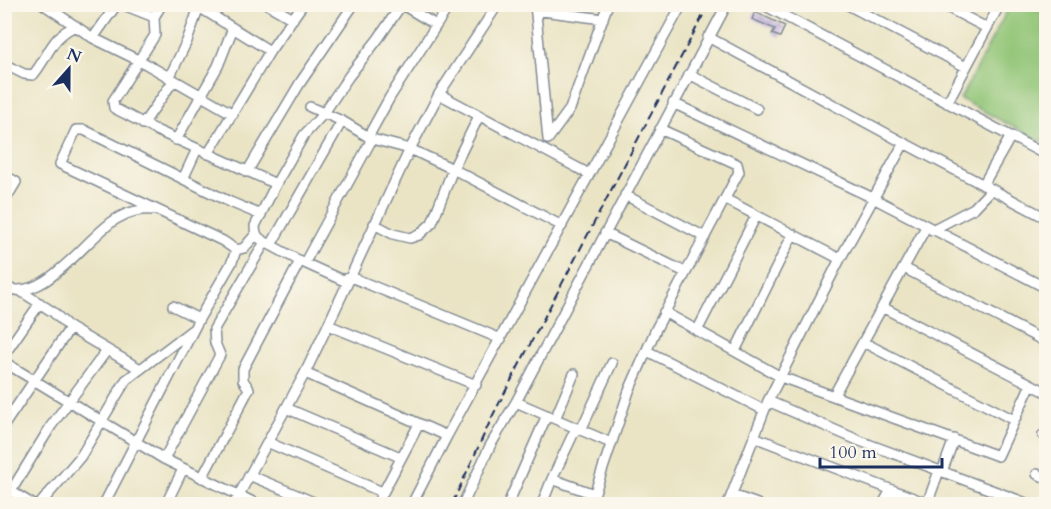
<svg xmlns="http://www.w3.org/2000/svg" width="1051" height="509" font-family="Cardo,serif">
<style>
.green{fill:#90c475;stroke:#567a6a;stroke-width:1.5}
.building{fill:url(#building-cross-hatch)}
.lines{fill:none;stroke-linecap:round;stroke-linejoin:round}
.minor-casing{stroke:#828a92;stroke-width:12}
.minor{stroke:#fff;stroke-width:9}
.rail{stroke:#1b2f5e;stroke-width:2;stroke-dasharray:9 4.5;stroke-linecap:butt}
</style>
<defs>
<pattern id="building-cross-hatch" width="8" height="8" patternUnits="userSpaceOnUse" patternTransform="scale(1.5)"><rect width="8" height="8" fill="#bdaee2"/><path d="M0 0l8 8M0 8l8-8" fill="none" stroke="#998eba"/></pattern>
</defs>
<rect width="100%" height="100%" fill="#fbf7ec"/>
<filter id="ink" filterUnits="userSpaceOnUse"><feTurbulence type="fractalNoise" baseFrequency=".0167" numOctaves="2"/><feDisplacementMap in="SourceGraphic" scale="12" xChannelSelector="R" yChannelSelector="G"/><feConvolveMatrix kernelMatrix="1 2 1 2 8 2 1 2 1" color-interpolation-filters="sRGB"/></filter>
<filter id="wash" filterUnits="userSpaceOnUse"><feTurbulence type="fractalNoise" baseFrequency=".008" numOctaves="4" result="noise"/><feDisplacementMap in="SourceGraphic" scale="24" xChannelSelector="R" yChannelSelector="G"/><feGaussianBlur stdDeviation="1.35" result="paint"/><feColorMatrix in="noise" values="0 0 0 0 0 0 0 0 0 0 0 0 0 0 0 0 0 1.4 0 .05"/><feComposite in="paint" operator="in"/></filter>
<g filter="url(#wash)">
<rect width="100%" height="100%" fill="#eae4c5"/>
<path class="green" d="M1010,5H1029L1046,14V133L1042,142L960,99Z"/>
<g id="blocks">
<path class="building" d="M755,12L785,26L780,37L772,34L775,29L752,19Z"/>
</g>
</g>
<g filter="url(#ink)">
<use href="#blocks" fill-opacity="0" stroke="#828a92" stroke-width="1.5"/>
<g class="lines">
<g class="minor-casing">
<path id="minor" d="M43,4L93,38L146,64L233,114
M121,4L154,17
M162,4L154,17L155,35L113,101L114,108L158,131L276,184
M194,4L270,51
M267,4L293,19
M401,4L436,25
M402,4L378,39L349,76L324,113L304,135L276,184L255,226C255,235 258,238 265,242L300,261L342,280L351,277L501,339
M535,4L548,139
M762,4L1046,155
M846,4L966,67
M941,4L987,28
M1044,4L1046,6
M535,10L603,19
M708,37L904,143L1046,218
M93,38L117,4
M4,64L24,74L33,75C49,56 51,36 76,26
M689,74L757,109
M169,78L187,41L199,7
M439,94L589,174
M673,103L875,199L1046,288
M947,103L1000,4
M310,107L342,121L372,139L410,149L453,169L562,226
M143,124L174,80
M368,137L390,97L450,4
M548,139L570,109L608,4
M176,140L218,66L233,28
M208,154L270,51L303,4
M247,172L300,83L354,4
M4,175L16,182L4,202
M183,179L197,149
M983,185L1011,136
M625,195L705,237
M725,199L840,259
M374,224L393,234L410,238L419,235L432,223L453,169L479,116
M932,230L974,208L992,189
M605,233L685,272
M271,245L342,121
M236,250L244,248L256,234
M305,262L372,139
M904,268L1046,342
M4,287C44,306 88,234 118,218C130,211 140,209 154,210
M22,292L53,312L70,328L140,369
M173,306L199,319
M882,307L1046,392
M664,312L781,377L998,456L1031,384
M697,331L756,216
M863,342L1014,420
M647,351L764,410
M735,351L793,234
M4,355L40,303
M4,362L164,459L257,504
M305,373L447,436
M476,385L328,325L410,149L439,94L498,4
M834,395L926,227
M768,401L860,441L1029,504
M516,402L611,443
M286,408L400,457
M555,419L574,374
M4,425L70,328
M581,430L612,363
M1043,435L1046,437
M754,437L929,504
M267,442L382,492
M164,459L220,355L215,343L214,329L265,242
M942,472L954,439
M1037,474L1046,478
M249,475L318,504
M202,478L249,389L243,380V369L300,261
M552,479L594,494
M4,487L32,504
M11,491L51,426L107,350
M732,495L757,504
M40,504L81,456L126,380L192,330
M104,504L199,319L232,262L236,250L223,241L60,164L76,130H84L230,202L261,215
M166,504L183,469
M234,504L305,373L328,325
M377,504L419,424
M412,504L447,436L682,4
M463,504L490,446L516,402L727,4
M508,504L547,415
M542,504L552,479L576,428
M591,504L629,391L656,329L739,172L737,164L660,129
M728,504L768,401L840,259L904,143
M883,504L891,490
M927,504L939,471"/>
</g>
<use href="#minor" class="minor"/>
<path class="rail" d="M452,504L494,413L709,4"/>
</g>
</g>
<rect width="1051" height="509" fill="none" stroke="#fbf7ec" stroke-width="24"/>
<g transform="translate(69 69) rotate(21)" stroke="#fbf7ec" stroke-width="4.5" paint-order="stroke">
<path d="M0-4.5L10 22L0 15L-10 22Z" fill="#1b2f5e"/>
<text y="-9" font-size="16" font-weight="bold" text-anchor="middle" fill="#1b2f5e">N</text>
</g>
<path d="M820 458v9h122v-9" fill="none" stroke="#1b2f5e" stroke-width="3"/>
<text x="829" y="458" font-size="18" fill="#1b2f5e" stroke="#fbf7ec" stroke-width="4.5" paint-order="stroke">100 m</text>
</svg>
